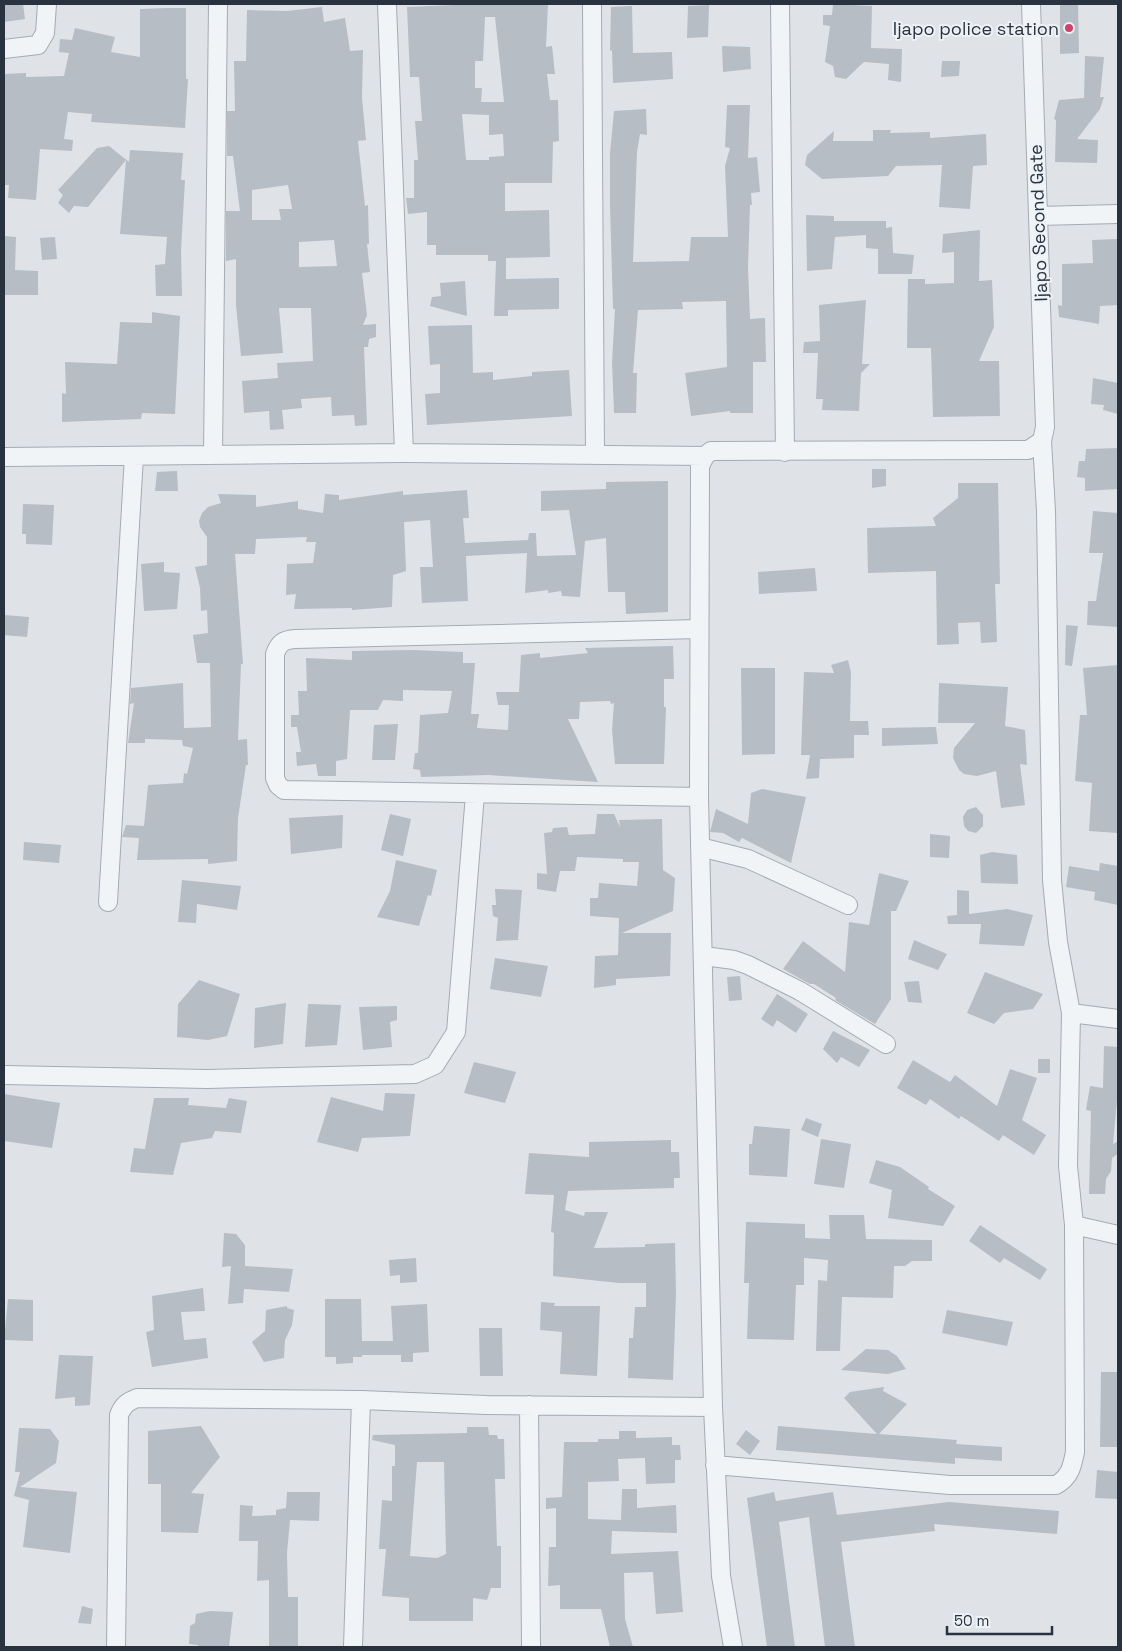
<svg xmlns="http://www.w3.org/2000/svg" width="1122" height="1651" font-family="'Space Grotesk',sans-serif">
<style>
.building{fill:#b6bdc5;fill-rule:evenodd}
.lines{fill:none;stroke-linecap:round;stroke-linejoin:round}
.minor-casing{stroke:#a4abb2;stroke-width:20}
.minor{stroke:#f1f4f6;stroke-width:18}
.poi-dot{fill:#cd4469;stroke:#eef2f6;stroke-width:2}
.labels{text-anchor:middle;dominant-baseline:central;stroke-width:4;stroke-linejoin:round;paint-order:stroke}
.poi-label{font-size:18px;fill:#28333f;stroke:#eef2f6;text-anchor:end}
.street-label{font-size:18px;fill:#28333f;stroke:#eef2f6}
</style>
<rect width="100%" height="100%" fill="#dfe3e8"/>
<path class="building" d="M4,4H23L25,19L4,22Z
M478,4H548L546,47L552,46L555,74H547L550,100H558L559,141L553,142L552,183H505V211L549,210L550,257L506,258V279L559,278V309L508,310V316H494L496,261H488V255H436V245H427V212L408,214L406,198H414V160H418L415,121H422L419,77H410L407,7ZM485,17H495L504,102H481L482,88H475V61H483ZM462,114L489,115V135L503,134L504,156L489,157V160H466Z
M833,4L872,6L871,48L902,49L901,82L888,80L889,64L864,62L846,79L835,77L833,66L825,62L830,26L823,25V15H832Z
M1060,4H1078L1079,53L1060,54Z
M709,5L708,37L687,38L688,6Z
M632,6L633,53L672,52L673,79L613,83L612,50L610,51L611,7Z
M322,7L324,22L345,18L350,51L363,50L362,98L366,140L358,141L365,206L368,205L369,244H367L370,272L362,273L367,315L363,325L376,324V337L369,339L368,347H364L367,425L355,426L354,415L332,416L331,397L301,399L302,408L282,410L284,429L270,430L269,411L244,413L242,381L278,378L277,363L313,361L311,308H279L283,353L241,356L236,305V259L226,261V211H240L233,156H227V111H235L234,61H246L247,10L287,11ZM288,185L292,209H279L281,220H252V190ZM334,240L337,266L299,267V242Z
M167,8H186V79H188L185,128L91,122L92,114L68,112L64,139L73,140L72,151L40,149L36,200L8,198L9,185H4V74L26,73V77L64,76L69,53L59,52L60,39L72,40L75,28L115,37L111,52L140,57V9Z
M722,46L750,47L751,69L723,72Z
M1085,56L1104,57L1100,97H1104L1100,109L1077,139L1098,140L1097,163L1055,162L1056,120L1054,119L1059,100L1084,98Z
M942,61H960L959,76L941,77Z
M727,105H750L748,158L757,157L760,192L751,193L752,205H750L748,267L750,319L765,318L766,362H753V413H730V411L691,416L685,373L727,367L726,301L682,302L683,309L638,310L633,373H637L636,413H614L612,362L615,309H613L610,206V153L614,111L646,109L647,135L640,134L637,152L633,262L689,261L691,237H728L725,166L730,148L725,147Z
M873,130H891L890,133L930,132V138L986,134L987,165L973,166L970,209L939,207L942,165L896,166L888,176L822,179L805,165L807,155L834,131L833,141H873Z
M109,146L129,162L130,150L183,153L181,180H185L181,250L182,296H156L155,265L165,264L167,237L120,234L126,160L88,207L74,206L69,213L58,203L63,195L58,190L97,148Z
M806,215L834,216V221H886V228L892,227L893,253L914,255L912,274H878V249L866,248V235L835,237L832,269L807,271Z
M980,230L979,281L992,280L994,327L979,361H999L1000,416L933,417L931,348H907L908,279H925V284L954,283V252L942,253L943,234Z
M4,236L16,237L15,270L38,271V295H4Z
M55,237L57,259L42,260L40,238Z
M1118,239V305L1100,306L1099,324L1059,317L1058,305L1062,306V264L1093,263L1092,240Z
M465,281L467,316L430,306L432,297L441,296L440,283Z
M866,300L862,364H870L861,373L859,411L822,410L823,399H816L818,353H803L804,342L820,341L819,305Z
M152,312L180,316L175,414L142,413L141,419L62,422V393L66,394L65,362L117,364L120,322L152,323Z
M472,325L473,373L493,372V380L532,376V372L569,370L572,416L427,425L425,394L440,393V364L430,365L428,326Z
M1093,378L1118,383V414L1103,410L1104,405L1091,404Z
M1118,448V489L1085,491V478L1077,477L1079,461H1085L1086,449Z
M872,469H886V486L872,488Z
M177,471L178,491H155L157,472Z
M668,481V612L626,614L625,592H608L606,538L585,541L580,597L562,596L561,591L548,593V590L525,593L527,553L466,556L468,601L422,603L420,567H433L430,520L404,522L406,571L393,575L392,607L352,610V608L294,609L296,594L286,595L287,564L313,563L316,542H306L307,537L256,539L255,554H235L243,664H241L238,740L247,739L248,765H246L238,818L237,861L208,864V859L137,860L139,838L122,837L126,825L144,826L148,785L183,783L184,773L187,774L193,748L183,746L182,740L145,739V743H128L134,703L130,704L131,688L183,683L184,728L211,727L210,663H197L193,635L208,633L207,610L201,611L200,588L195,567L207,565V537L200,527L199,521L202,513L208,507L221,503L218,494L256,495V507L298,501V509L323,513L325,494L339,495V500L403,491V495L467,490L469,518H463L465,543L528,540L529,533H536L537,556L576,555L569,510L541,511V491L606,489V482Z
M958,483H998L1000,584H995L997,642L981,643L980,622L958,623L959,644L937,645L936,571L868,573L867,528L936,526L933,518L958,498Z
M23,504L54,505L52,545L26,544V534H22Z
M1093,511L1118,513V627L1087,625L1088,601H1096L1103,553H1089Z
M164,562V572L180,573L177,609L144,611L141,564Z
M815,568L817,591L759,594L758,572Z
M4,615L29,617L27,637L4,635Z
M1066,625L1078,626L1072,666L1065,665Z
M673,646L674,679H664V707H666L664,764H615L612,730L614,703L611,704L610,701L580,702L579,719H568L598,782L488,775L421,777L420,770L413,769L415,753H418L420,715L448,713L452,691L403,690V701L383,700L378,710H350L347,759L336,761V776H318L316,764L297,766L296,752H301L297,727H291V715H299L298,691H307L306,658L352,660V651L412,650L463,652V663H475L471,714H479L477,728L508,730L509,705H498L496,692H519L521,655L540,653V658L588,653L585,648Z
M848,660L851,672L850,721H868L869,735H854V758L820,759L819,778L806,779L810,755H801L804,672L834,673L831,665Z
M1118,665V833L1089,831L1092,783L1075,781L1080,715H1087L1083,668Z
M741,668H775V754L742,755Z
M939,683L1008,687L1005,726L1025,730L1027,765L1020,764L1025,805L1001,808L996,771L977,776L964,774L959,770L953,758L954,748L975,723H938Z
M398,724L395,760H372L374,725Z
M936,727L938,744L882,746V728Z
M762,789L806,797L791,863L742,838L739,842L723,833L710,832L716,809L748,824L751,793Z
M976,807L983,815V826L976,833L968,831L964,826L963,817L967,810Z
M390,814L411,819L403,856L381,850Z
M597,814H614L620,827L619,820L662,819L663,870L675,878L673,911L622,933H671L670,976L616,979V985L594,988L595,956L618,955L619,918L590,916V898H598L599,883L637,886L639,862H623V859L577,857L575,871H560L556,892L537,889V873L547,874L544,833L552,832L553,828L567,827L569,835L595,834Z
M343,815L342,848L291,854L289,818Z
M930,834L950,836L949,858L930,857Z
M24,842L61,845L59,863L23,860Z
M992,852L1017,855L1018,884L981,883L980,855Z
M396,860L437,870L431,896L428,895L419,926L377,917L390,891Z
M1100,863L1118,866V905L1094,900L1095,892L1066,887L1069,866L1099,871Z
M879,873L909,881L896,911H891V999L875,1024L835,1000L836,998L814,984H810L783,969L803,941L845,972L849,922L869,925Z
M182,880L241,886L237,910L197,904L196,923L178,922Z
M495,889L522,890L518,940L496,941L498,918L493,916L492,905H496Z
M957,890L969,891V914L1007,909L1033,915L1024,946L979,944L981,924H948L947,916L957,915Z
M914,940L947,954L938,970L908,959Z
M495,958L548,966L541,997L490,989Z
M985,972L1043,994L1033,1009L1004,1013L994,1024L967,1013Z
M740,976L742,1000L729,1001L727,977Z
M199,980L240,994L227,1036L208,1040L177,1037L178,1004Z
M919,981L922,1003L908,1002L904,982Z
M777,994L808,1014L796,1033L777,1020L773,1027L761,1019Z
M286,1003L283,1044L254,1048L255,1008Z
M308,1004L341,1005L337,1045L305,1047Z
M397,1006V1020L390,1022L392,1047L363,1050L359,1007Z
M833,1031L870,1050L859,1067L841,1057L837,1063L823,1049Z
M1104,1046L1118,1047V1090L1113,1144L1117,1142L1118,1154L1112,1158L1111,1171L1106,1179L1105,1194H1089L1091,1111L1086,1110L1090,1086L1103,1088Z
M1038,1059H1050V1073H1038Z
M913,1060L950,1082L955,1075L997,1106L1010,1069L1037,1078L1022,1120L1046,1135L1034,1155L1003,1135L999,1141L961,1116L959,1119L930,1099L926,1105L897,1088Z
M474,1062L516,1072L505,1103L464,1093Z
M385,1093L415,1094L410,1136L362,1138L358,1152L317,1142L331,1097L383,1111Z
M4,1094L60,1103L52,1148L4,1141Z
M154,1098H189L188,1105L226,1108L229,1098L247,1101L241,1133L215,1131L212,1138L181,1143L173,1175L130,1172L134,1148L145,1149Z
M806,1118L822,1124L818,1137L801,1130Z
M754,1126L790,1129L787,1177L749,1175V1144H752Z
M821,1139L851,1144L844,1188L814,1184Z
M671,1140V1152H679L680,1178H674V1188L568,1191L565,1210L584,1216L585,1212H608L594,1248L645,1247V1244L675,1243L676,1294L673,1380L628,1378L629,1338H633L635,1307H646V1283H619L553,1276L554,1233L551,1232L554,1195L525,1194L529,1153L589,1157V1142Z
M876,1160L900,1167L929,1187L928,1189L955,1206L943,1226L888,1218L892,1190L869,1183Z
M829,1215H864L866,1239L932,1240V1261H912L905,1266H894L893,1298L842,1297L840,1351H816L818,1280L827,1281L828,1260L804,1258V1285H796L794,1340L747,1339L749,1283H744L746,1222L805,1224V1238L830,1239Z
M980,1225L1047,1269L1040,1280L1004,1258L1000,1263L969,1241Z
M224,1233L236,1234L245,1245V1266L293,1269L289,1292L244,1289L243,1303L228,1304L231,1266L222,1267Z
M416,1258L417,1282L400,1283V1275L390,1276L389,1260Z
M203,1288L205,1311L181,1312L184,1340L206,1338L208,1358L152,1367L146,1332L154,1330L152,1296Z
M8,1299L33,1300V1341L4,1340Z
M325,1299H361L362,1341H393L391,1306L427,1304L429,1352L413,1353V1362H401V1355H362V1357H353V1363L336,1364V1357H325Z
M541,1302L555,1303L554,1306H600L597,1376L560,1374L562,1332L540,1330Z
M287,1306V1308L294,1310L292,1325L285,1340L284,1358L264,1362L252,1342L265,1331L266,1310Z
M947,1310L1013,1322L1007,1346L942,1333Z
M479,1328H502L503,1376H480Z
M866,1349L888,1350L897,1356L906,1369L888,1374L841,1370Z
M59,1355L93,1356L90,1405L75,1406V1397L55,1399Z
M1101,1372H1118V1447H1100Z
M884,1387L883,1391L907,1404L879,1434L957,1440L956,1444L1002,1447V1461L955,1458V1464L776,1450L778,1426L877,1434L844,1398L850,1392Z
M201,1426L220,1457L191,1493L204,1494L198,1533L161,1532V1484H148V1431Z
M467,1427H488L489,1435H497L498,1439H504L505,1479H495L497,1546H501V1588H491L487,1600L473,1598V1621H409V1598L382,1596L386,1549H379L382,1500L392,1501V1466H395V1445L372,1440L373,1435L467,1433ZM417,1462H444L446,1554L437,1558L410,1556Z
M19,1428L50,1429L59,1441L56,1463L20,1487L77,1492L70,1553L23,1547L29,1500L14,1496L20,1472H15Z
M746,1430L760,1441L750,1455L736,1444Z
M619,1431H636V1438L672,1437V1445H680L681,1460H675V1483L646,1484L645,1458L618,1459L619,1481L588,1482V1519L621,1520L622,1489H637V1508L676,1505L677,1533L612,1531L611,1554L678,1551L683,1612L656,1614L653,1572L624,1573L625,1619L633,1647H610L601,1609H560V1585L548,1586L549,1547H556V1508L546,1509V1498L562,1497L564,1442H598V1439H619Z
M1097,1470L1118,1472V1499L1095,1498Z
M287,1492H320L319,1521L290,1520L287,1553L288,1597H298V1647H269V1580L257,1581L258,1541H239L240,1505L253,1506L252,1516L276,1515V1510L286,1508Z
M774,1492L776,1501L833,1492L837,1515L949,1502L1059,1511L1057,1534L934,1524L935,1531L841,1542L855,1647H825L809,1517L779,1522L795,1647H767L747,1498Z
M82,1606L93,1609L91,1624L78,1623Z
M210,1611L233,1612L229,1647H198V1645L189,1644L190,1626L195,1623L196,1614Z"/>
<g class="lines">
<g class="minor-casing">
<path id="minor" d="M387,4L404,453
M592,4L595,455
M780,4L785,452
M4,49L38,45L45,33L47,4
M1038,216L1118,214
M213,454L218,4
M4,457L404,453L705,456
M699,797L284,790L278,785L275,778V654C279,643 283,640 295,639L699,629
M700,847L748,859L848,905
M108,902L134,456
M704,956L734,960L748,965L800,991L886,1044
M1071,1013L1118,1019
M4,1075L207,1079L415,1074L435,1065L456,1032L475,794
M1074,1225L1118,1235
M529,1405L531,1647
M715,1465L950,1485H1056C1070,1477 1072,1467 1075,1452L1074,1225L1068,1166L1071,1013L1058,942L1052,880L1046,511L1042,441L1045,427L1031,4
M116,1647L119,1415C123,1405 127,1402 137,1398L361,1400L486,1405L713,1407
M353,1647L361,1400
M733,1647L721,1576L713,1407L699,797L700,466L705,456L711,451L1028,450L1042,441"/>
</g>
<use href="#minor" class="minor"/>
</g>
<circle class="poi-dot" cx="1069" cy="28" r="5"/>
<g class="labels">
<g class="poi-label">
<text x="1059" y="28">Ijapo police station</text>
</g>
<g class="street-label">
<text transform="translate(1038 223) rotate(-92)">Ijapo Second Gate</text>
</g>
</g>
<rect width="1122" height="1651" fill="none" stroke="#28333f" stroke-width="10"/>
<path d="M947 1626v8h105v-8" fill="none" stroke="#28333f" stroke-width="2.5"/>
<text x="954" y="1626" font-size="15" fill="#28333f" stroke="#eef2f6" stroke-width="4" paint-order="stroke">50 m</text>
</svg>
